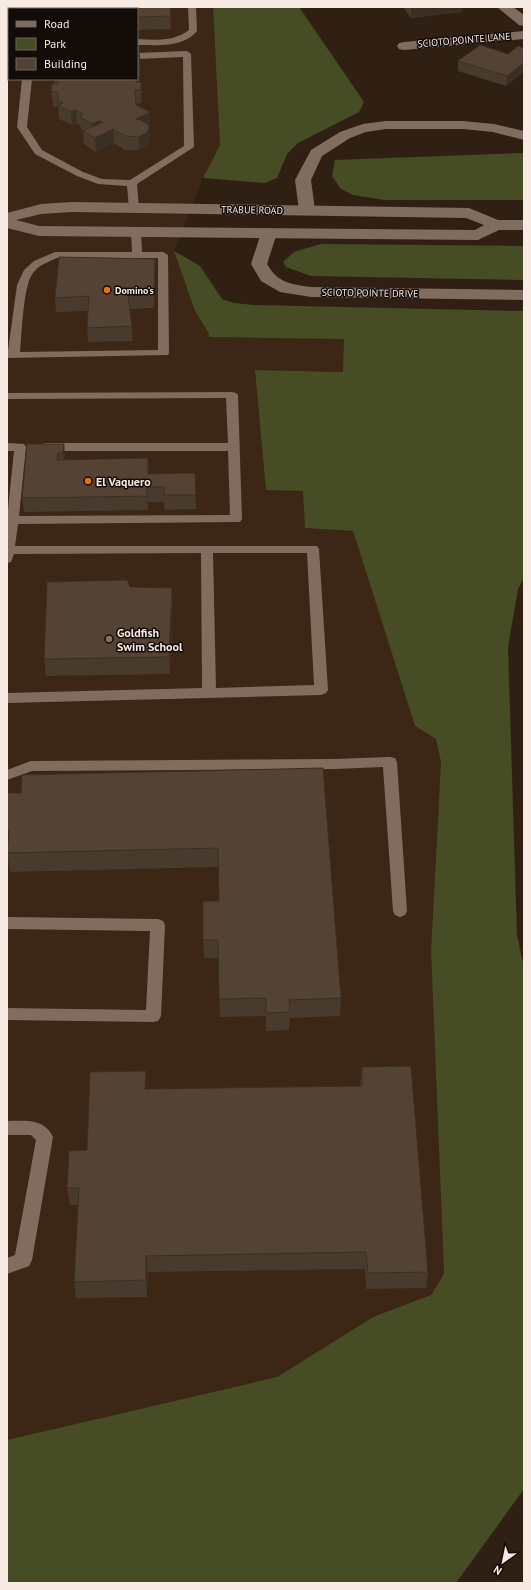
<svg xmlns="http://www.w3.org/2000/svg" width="531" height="1590" font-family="'PT Sans',sans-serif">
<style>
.built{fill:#3c2615;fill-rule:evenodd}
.green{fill:#464c24}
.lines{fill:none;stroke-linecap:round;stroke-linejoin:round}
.lane{fill:#816d5f;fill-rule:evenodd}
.street{fill:#816d5f;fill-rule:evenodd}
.secondary{fill:#816d5f;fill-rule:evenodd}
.wall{fill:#483a2d}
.shaded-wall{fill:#3b2f24}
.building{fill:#544334;stroke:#3b2f24}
.food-dot{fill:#e8710a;stroke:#130b07;stroke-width:1.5}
.education-dot{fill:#8d6e63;stroke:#130b07;stroke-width:1.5}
.labels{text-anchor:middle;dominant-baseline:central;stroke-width:3;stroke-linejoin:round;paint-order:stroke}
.far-street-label{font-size:10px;fill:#f6eae2;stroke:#130b07}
.far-poi-label{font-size:10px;font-weight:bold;fill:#f6eae2;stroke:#130b07;text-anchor:start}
.poi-label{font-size:12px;font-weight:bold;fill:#f6eae2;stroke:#130b07;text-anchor:start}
</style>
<rect width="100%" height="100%" fill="#302014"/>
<path class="built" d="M7,7H213L220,145L203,178L174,251L195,311L208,332L209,337L344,338V372L256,370L266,490L303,491L306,528L353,531L415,726L436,739L441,762L431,951L444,1274L431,1295L373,1317L277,1377L7,1440ZM9,9H137V79H9Z"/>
<path class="green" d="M213,7H299L364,102L359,112L298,143L287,154L277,178L265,183L203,178L220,145Z
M524,153V200H384L353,195L341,189L332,176L335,160Z
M321,244L524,246V280L311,276L286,267L283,262L294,252Z
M174,251L200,266L222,299L234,303L254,305L524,311V578L518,589L508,647L517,935L524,967V1489L456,1583H7V1440L277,1377L373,1317L431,1295L444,1274L431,951L441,762L436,739L415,726L353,531L305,528L303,491L266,490L255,370L343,372L344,339L209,337L208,332L195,311Z"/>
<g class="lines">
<path class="lane" d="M188,7H196L197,31C183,48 157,45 137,45V39C155,40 173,42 189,30Z
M7,41H9V47H7Z
M187,51L191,54L194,147L137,184L139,208L138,210H130L129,208L127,186L98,184L77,176L35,154L17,127L22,79H32L27,127L42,150L83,172L102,179L130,180L184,146L183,57L137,59V53Z
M7,56H9V62H7Z
M136,228L141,231L142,252H163L168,255L169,353L168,355L7,358L17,285L24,270L34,261L55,252H132L131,231ZM57,258H158V350L20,352C22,334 23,285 33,273C39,265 48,262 57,258Z
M232,392L236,393L238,395L242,519L240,522L18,524L15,546H317L319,549L328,690L326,693L321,695L7,703V693L202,688L201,553L14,554L11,562L7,563V519L14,451H7V443L24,444L26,447L19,516L230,515L228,451H46L42,450L40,447L42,444L46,443H228L226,398L7,399V393ZM213,553H307L314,685L216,688Z
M390,757L395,758L397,762L407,911L405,915L400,917L395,915L393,911L383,767L334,769L32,771L7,780V770L31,761L334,759Z
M7,917L158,919L163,921L165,925L161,1016L158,1021L153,1022L7,1020V1008L146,1010L150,931L7,929Z
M7,1121C25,1121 44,1118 53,1137L32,1260L29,1266L7,1274V1258L15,1255L36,1140L31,1135H7Z"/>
<path class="street" d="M497,7H513L524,15V26L519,25Z
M524,31V39L404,50L399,49L397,46L399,43L404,42Z
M386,121H463L494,124L524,131V140L493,132L463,129H386L366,132L350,138L322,156L311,180L315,210L313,213L307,215L301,213L299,210L295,180L311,150L340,132L363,124Z
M269,228L275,230L277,233L267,264C278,283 290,284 311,287L524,290V300L311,297L280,292L261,281L251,264L261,233L263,230Z"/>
<path class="secondary" d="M72,202L469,208L498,220H524V230H499L478,240L39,236L7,228V213L41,204ZM72,212L466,218L484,225L475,230L39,226L16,220L41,214Z"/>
</g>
<path class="wall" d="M170,7L171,29L137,30V9Z
M403,7H462V12L411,18Z
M524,48V72L506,86L458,71V61L508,54Z
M140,61V82H141L142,95L141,103L135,104L136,105L150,112V126H149L150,139L149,145L139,150H125L114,143L96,152L84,144L83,131L81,130L80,125L77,124L72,125L59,119L58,106H53L51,92L54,84V79H137Z
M155,259V273L154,308L130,309L133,341L88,342L87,328L88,311L56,312L55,298Z
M64,444L65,460L149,474L195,473L196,509L165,510L164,502H148V510L24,512L22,498Z
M130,587L173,604L170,674L46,676L44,659Z
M323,768L341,998L340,1016L290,1018L289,1030L266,1031V1016L220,1017L218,958H204L203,940L219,901L218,867L10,872L7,853V793H21Z
M362,1067L428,1272L426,1288L366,1289L365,1269L148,1272L147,1297L76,1298L74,1282L78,1205H70L67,1188L87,1150L147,1089L360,1086Z"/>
<path class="shaded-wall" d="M420,7H462V12L411,18V8Z
M139,47L140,90H136V79H137Z
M524,63V72L506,86L507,76Z
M141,82L142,95L141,103Z
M76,110L77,124L72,125L71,112Z
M150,112V126H149L150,139L149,145L139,150V137L136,119Z
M99,121L100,134L93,137L92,124Z
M113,129L114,143L96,152L95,138Z
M155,259V273L154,308V293Z
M64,444L65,458V467L63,453Z
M148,458L149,473V489L148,474Z
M147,487L148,502V510L147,496Z
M172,588L173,604L170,674L169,657Z
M146,1071L147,1089H145Z
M146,1256L148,1272L147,1297L146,1280Z"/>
<path class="building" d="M57,7H170L171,16L137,17V9H56Z
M480,45L508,54L518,46L524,48V63L507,76L458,61Z
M139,47L140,76H137V48Z
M59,79H136V82H141V90H135L136,105L150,112L136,119L141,120L149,125L148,132L139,137L125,136L113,129L95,138L83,131L103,122L99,121L92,124L80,117L83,114L76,110L71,112L58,105L63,103L58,100V92H51L52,84H58Z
M59,257L155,259L154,293L128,295L132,326L87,328L89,296L55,298Z
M27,444H64L63,453H58L57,460L148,458V474L195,473L196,495H164V487H147V496L22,498Z
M127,580L130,587L172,588L169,657L44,659L47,582Z
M323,768L341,998L289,1000L290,1012L266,1013V998L219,999L218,940H203V901H219L218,848L7,853L9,831H7V793H21L22,775Z
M411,1066L428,1272L368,1273L366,1252L146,1256V1280L74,1282L79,1188H67L69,1151L87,1150L90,1072L146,1071L145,1089L362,1086V1067Z"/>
<g class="food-dot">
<circle cx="107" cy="290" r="4"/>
<circle cx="88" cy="481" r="4"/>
</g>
<circle class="education-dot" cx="109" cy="639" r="4"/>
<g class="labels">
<g class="far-street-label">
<text transform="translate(464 40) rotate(-5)">SCIOTO POINTE LANE</text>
<text transform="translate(252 210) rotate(1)">TRABUE ROAD</text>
<text transform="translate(370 293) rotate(1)">SCIOTO POINTE DRIVE</text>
</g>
<g class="far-poi-label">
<text x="115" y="290">Domino's</text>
</g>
<g class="poi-label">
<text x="96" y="481">El Vaquero</text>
<text x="117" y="632">Goldfish<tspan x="117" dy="14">Swim School</tspan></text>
</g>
</g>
<rect width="531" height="1590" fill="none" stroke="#f6eae2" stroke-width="16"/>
<rect x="8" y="8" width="130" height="72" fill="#130b07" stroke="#6e645f"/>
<rect x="16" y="21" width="20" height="6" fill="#816d5f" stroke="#6e645f"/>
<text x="44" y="28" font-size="12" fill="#f6eae2">Road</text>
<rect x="16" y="38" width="20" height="12" fill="#464c24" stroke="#6e645f"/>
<text x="44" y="48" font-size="12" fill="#f6eae2">Park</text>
<rect x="16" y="58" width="20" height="12" fill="#544334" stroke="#6e645f"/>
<text x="44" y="68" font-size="12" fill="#f6eae2">Building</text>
<g transform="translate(503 1562) rotate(213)" stroke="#130b07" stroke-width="3" paint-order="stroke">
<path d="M0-3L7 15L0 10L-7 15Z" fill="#f6eae2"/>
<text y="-6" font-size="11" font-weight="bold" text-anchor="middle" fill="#f6eae2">N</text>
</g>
</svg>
